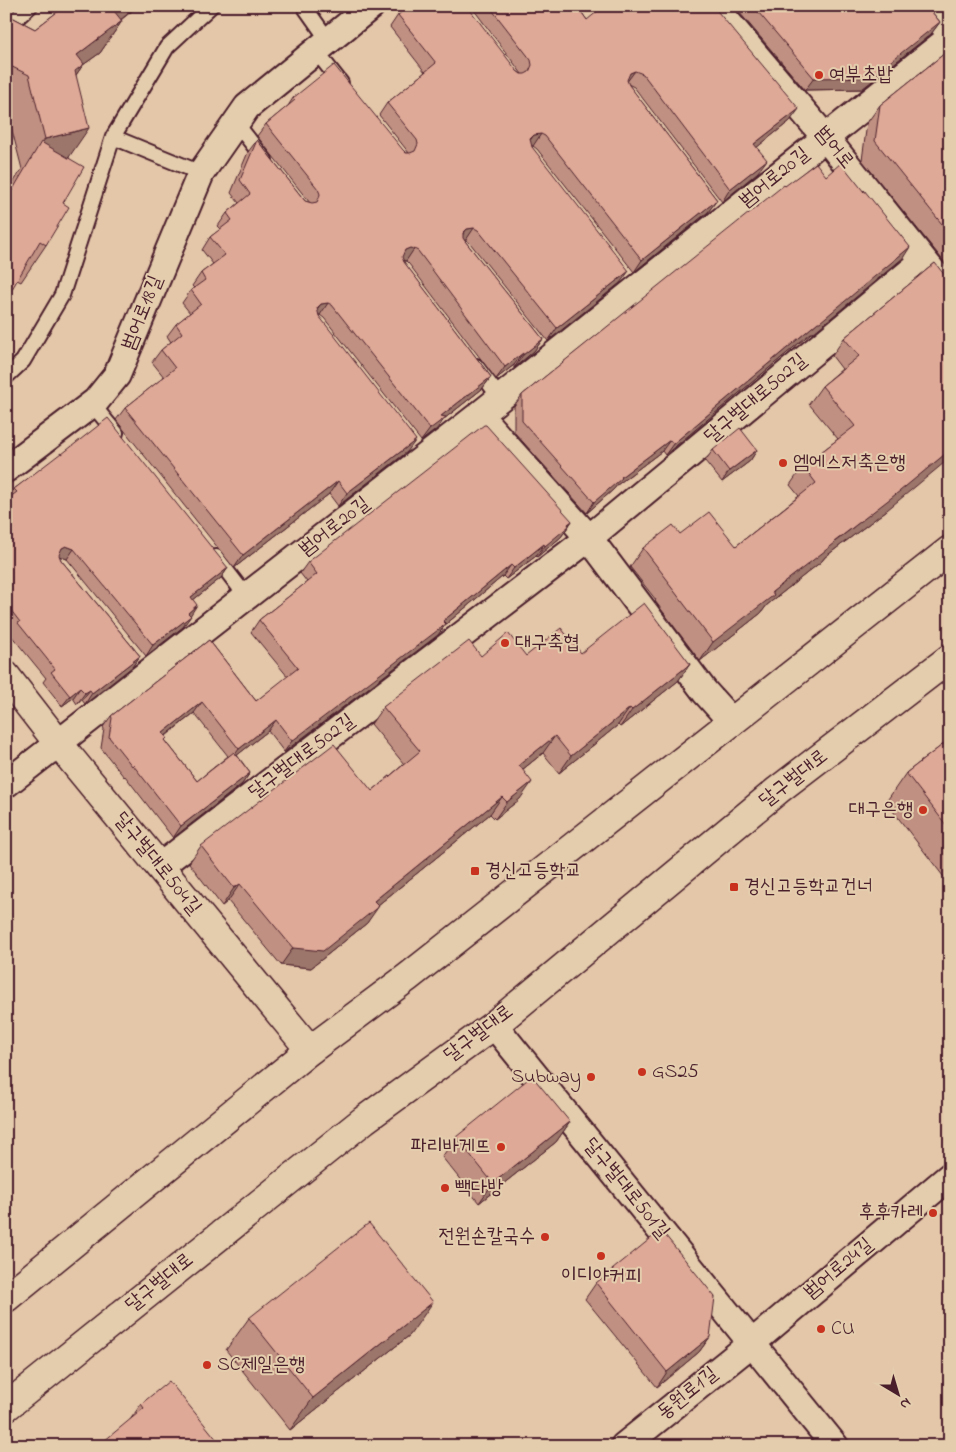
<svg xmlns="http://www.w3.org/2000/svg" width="956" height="1452" font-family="'Indie Flower','Poor Story',sans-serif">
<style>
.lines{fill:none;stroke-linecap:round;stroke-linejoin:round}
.service-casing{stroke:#4a1f2b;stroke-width:18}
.minor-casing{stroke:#4a1f2b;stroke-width:30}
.tertiary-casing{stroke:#4a1f2b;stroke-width:31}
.secondary-casing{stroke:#4a1f2b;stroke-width:31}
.service{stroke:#e4cdad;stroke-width:14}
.minor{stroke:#e4cdad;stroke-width:26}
.tertiary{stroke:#e4cdad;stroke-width:28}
.secondary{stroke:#e4cdad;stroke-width:28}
.wall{fill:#c09182;stroke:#4a1f2b;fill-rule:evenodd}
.shaded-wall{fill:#9c766a;stroke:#4a1f2b}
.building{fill:#dfa997;stroke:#4a1f2b}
.poi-dot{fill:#c8321e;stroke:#e4cdad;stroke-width:2}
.labels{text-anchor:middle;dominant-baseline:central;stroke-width:4;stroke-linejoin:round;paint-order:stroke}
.poi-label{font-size:20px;fill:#4a1f2b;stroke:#e4cdad;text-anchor:start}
.street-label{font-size:20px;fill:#4a1f2b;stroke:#e4cdad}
</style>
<rect width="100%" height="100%" fill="#e4c7a9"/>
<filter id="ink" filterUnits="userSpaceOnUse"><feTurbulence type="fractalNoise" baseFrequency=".02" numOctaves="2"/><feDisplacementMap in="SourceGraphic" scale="10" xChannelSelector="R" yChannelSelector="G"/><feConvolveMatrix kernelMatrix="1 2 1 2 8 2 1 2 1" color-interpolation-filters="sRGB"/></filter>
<g filter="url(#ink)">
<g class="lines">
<g class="service-casing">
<path id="service" d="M304,6L328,40
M6,28L30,6
M315,50L341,83
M236,123L265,160
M113,137L167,47L211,6
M476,366L500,398
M6,377L23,361L62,295L113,137L201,173
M92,404L116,433
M216,557L246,596"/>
</g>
<g class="minor-casing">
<path id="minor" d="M714,6L825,137L950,293
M928,6L950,33
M479,415L589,538L705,692L732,722
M6,469L96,401L117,375L201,173L247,107L371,6
M6,784L479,415L950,38
M159,867L589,538L923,261
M494,1025L835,1446
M624,1446L752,1343L950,1176"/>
</g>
<g class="tertiary-casing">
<path id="tertiary" d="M6,676L58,743L310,1050"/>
</g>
<g class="secondary-casing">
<path id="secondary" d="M6,1298L310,1050L408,977L950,550
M6,1407L364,1120L494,1025L778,790L950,658"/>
</g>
<use href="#service" class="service"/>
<use href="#minor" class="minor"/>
<use href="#tertiary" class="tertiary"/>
<use href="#secondary" class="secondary"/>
</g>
<path class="wall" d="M65,6H138L121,20L122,21L100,53L83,65L76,75L69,158L63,203L46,245L21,282L17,280L6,297V194L22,169L6,107V14L35,29Z
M471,6H577L587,20L790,121L757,147L758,172L722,202L634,87L628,84L717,200L708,212L634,272L537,149L533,146H531L620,283L548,341L470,243L466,240H464L543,339L534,351L514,368V365L496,379L409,264L406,261H403L491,377L482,389L444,419L437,429L421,441L324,318L320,315H318L407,452L338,506L329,494L234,568L116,420L125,408L164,377L152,362L161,350L171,342L167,336L176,324L190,313L182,303L191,290L194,288L192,286L201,273L213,264L202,250L210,237L221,229L218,226L227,213L239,203L231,193L248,152L257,140L305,201L310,203L257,136L266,124L288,106L293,98L403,150L406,153H409L379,115L387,103L425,72L390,27L398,15L517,71L521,74H522Z
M734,6H927L940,22L931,34L862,89L805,90Z
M950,49V269L862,160L867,123L880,105Z
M826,176L863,192L864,190L903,258L813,333H811L665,455L662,451L617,485L614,489L587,513L514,432V406L522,395L785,186Z
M935,263L887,510L825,557L822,561L767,605L761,613L700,661L655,601L656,600L630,567L643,548L680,534L736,546L799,496L790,485L803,466L838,439L809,404L822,386L842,369L832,356L844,338Z
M713,450H757L750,461L722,482L705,461Z
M62,454L228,568L221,578L193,600L190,615L183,627L146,656L67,559L59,556L61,560L140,656L132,667L85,704L82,700L77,704L73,698L62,706L43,682L46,678L10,634L12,632L6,624V500L14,489Z
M572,521L561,537L537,557L536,556L506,579L503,576L445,625L438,635L284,752L268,731L237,755L250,773L242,784L173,838L125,776L124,777L101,748L104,729L103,727L111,716L209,640L256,701L288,677L251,632L259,620L307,582L300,573L308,562ZM194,713L228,756L197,781L165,740L167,738L166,736Z
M581,653L690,664L678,681L620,727L618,725L559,773L543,753L522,770L520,799L495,819L490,814L378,905L367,923L311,968L281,965L228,901L222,906L189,863L201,846L372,791L404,764L371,724L383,707L481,656H526Z
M950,739V885L886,802L906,773Z
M570,1122L556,1142L479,1203L442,1157L456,1137Z
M596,1283L710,1337L699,1352L657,1387L585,1299Z
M249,1318L410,1335L290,1430L226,1350Z
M141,1404L222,1446L130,1420Z"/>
<path class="shaded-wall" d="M120,6H138L92,42L114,11Z
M122,21L100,53L83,65L61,96L77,55Z
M940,22L931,34L862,89L805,90L814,78Z
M635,71L626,83L621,85L630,73Z
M799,109L790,121L746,156L754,144Z
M89,128L67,160L32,158L45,139Z
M541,134L533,146L525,147L534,135Z
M767,160L758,172L722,202L730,189Z
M717,200L708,212L634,272L642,260Z
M474,228L466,240L458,241L467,229Z
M910,247L903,258L813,333H811L665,455L673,444L818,322Z
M410,248L414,249L406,261L401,260L396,262L405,250Z
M629,271L620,283L548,341L557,328Z
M328,303L320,315L312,316L321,304Z
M543,339L534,351L514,368L523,355Z
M523,353L514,365L496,379L505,367Z
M491,377L482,389L444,419L437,429L421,441L430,429L441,416Z
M416,440L407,452L338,506L347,493Z
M670,440L662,451L617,485L614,489L587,513L594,502L621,477Z
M757,450L750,461L722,482L729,471Z
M950,450V458L887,510L825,557L822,561L767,605L761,613L700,661L713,642L772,592Z
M338,481L329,494L234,568L243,555Z
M572,521L561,537L537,557L545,546Z
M544,544L536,556L506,579L514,568Z
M66,546L74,549L67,559L59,556L54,559L62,548Z
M511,565L503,576L445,625L438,635L284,752L292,741L443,621Z
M228,568L221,578L183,608L191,597Z
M197,605L190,616L188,613Z
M191,616L183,627L146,656L153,645Z
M140,656L132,667L85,704L92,693Z
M690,664L678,681L620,727L632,710Z
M80,688L73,698L62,706L70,696Z
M90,690L82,700L77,704L85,693Z
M202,702L194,713L155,744L163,733Z
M630,708L618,725L559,773L571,756Z
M276,720L268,731L231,760L239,749Z
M555,736L543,753L507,782L519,765Z
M250,773L242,784L173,838L181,826Z
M532,782L520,799L495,819L507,802Z
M502,797L490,814L362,918L374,901Z
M240,884L228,901L222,906L234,888Z
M379,906L367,923L311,968L281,965L293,948Z
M570,1122L556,1142L479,1203L493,1183Z
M433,1302L410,1335L290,1430L313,1398Z
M710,1337L699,1352L657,1387L667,1372Z"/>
<path class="building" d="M65,6H120L114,11L122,21L77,55L84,64L75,71L89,128L45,139L29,75L6,64V14L35,29Z
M409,6H467L517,71L521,74H525L529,72L532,65L531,60L489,6H577L587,20L604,6H713L799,109L754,144L767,160L730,189L643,74L635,71L630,73L627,80L629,85L717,200L642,260L545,136L541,134L534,135L530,139L532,147L629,271L557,328L478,230L474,228L467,229L463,233V238L465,241L543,339L523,355V353L505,367L418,251L414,249L410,248L405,250L402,257L404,262L491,377L441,416L446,417L430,429L332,305L328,303L321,304L317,308L319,316L416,440L347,493L338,481L243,555L125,408L175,368L161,350L182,333L176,324L201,304L191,290L205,280L201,273L225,255L210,237L232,220L227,213L250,194L240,180L257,140L305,201L312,203L317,202L319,198L320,194L318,189L266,124L295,100L293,98L334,65L403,150L406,153H410L415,151L418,144L417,140L387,103L436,63L398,15Z
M753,6H927L940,22L871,77L814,78Z
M950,49V234L875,141L880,105Z
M41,142L84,167L63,203L69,207L46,245L40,241L12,289L6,296V201Z
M816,163L826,176L841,163L864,192V190L910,247L820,322H818L673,444L670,440L621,477L622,478L594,502L522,421V395L784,185L785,186Z
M935,263L950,282V450L900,491L834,542L835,543L772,592L774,595L713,642L668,583L669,582L643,548L673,525L680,534L709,512L736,546L816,483L803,466L855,426L822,386L859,356L844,338Z
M108,418L228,568L191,597L197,605L188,613L191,616L153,645L74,549L66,546L62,548L59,555L61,560L140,656L92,693L90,690L85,693L80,688L70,696L51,672L55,669L18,623L20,622L6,604V500L17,492L14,489L61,453L62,454Z
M484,425H486L572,521L568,524L569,526L545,546L544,544L514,568L511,565L443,621L446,624L292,741L276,720L239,749L202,702L163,733L167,738L165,740L197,781L234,752L250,773L181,826L133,765L132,766L109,737L112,718L111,716L209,640L256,701L298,668L259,620L317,574L308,562Z
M740,428L757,450L729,471L713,450Z
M644,603L690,664L632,710L630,708L571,756L555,736L519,765L532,782L507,802L502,797L374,901L379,906L323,951L293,948L240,884L234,888L201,846L334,744L372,791L420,751L383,707L469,641L481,656L508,633L526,656L561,628L581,653Z
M950,739V830L906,773Z
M532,1076L570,1122L493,1183L456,1137Z
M369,1223L433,1302L313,1398L249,1318Z
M661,1230L715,1297L710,1337L667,1372L596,1283Z
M169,1381L222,1446H98L144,1408L141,1404Z"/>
</g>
<g class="poi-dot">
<circle cx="819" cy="75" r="5"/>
<circle cx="783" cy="463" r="5"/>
<circle cx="505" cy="643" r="5"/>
<circle cx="923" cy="810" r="5"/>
<rect x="470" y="866" width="10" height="10" rx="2.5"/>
<rect x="729" y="882" width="10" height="10" rx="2.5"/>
<circle cx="642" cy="1072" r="5"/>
<circle cx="591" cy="1077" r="5"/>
<circle cx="501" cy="1147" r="5"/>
<circle cx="445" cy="1188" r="5"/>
<circle cx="933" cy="1213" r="5"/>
<circle cx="545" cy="1237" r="5"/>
<circle cx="601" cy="1256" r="5"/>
<circle cx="821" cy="1329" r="5"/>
<circle cx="207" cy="1365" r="5"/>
</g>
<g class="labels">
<g class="poi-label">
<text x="829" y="75">여부초밥</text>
<text x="793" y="463">엠에스저축은행</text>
<text x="515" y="643">대구축협</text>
<text x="913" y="810" text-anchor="end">대구은행</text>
<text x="485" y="871">경신고등학교</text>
<text x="744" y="887">경신고등학교건너</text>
<text x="652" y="1072">GS25</text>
<text x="581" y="1077" text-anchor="end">Subway</text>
<text x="491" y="1147" text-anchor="end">파리바게뜨</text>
<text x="455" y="1188">빽다방</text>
<text x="923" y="1213" text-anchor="end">후후카레</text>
<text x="535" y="1237" text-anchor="end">전원손칼국수</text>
<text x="601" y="1276" text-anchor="middle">이디야커피</text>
<text x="831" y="1329">CU</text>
<text x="217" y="1365">SC제일은행</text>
</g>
<g class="street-label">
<text transform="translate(834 148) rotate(51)">범어로</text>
<text transform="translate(775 178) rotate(-39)">범어로20길</text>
<text transform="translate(143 313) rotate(-68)">범어로18길</text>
<text transform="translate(756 399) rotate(-40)">달구벌대로502길</text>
<text transform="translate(335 527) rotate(-38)">범어로20길</text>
<text transform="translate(302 757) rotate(-37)">달구벌대로502길</text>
<text transform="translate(794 779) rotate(-38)">달구벌대로</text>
<text transform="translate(157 864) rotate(51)">달구벌대로504길</text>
<text transform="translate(479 1034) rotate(-37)">달구벌대로</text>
<text transform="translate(626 1189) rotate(51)">달구벌대로501길</text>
<text transform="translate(839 1269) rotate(-40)">범어로24길</text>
<text transform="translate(160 1283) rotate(-39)">달구벌대로</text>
<text transform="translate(688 1394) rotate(-39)">동원로1길</text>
</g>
</g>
<rect width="956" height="1452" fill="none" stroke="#e4cdad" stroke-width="25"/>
<rect x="12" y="12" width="931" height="1427" fill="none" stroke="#4a1f2b" stroke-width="2" filter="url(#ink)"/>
<g transform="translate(898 1394) rotate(142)" stroke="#e4cdad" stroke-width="4" paint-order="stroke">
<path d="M0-4L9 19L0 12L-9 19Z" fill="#4a1f2b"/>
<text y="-8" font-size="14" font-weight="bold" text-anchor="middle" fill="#4a1f2b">N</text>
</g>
</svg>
